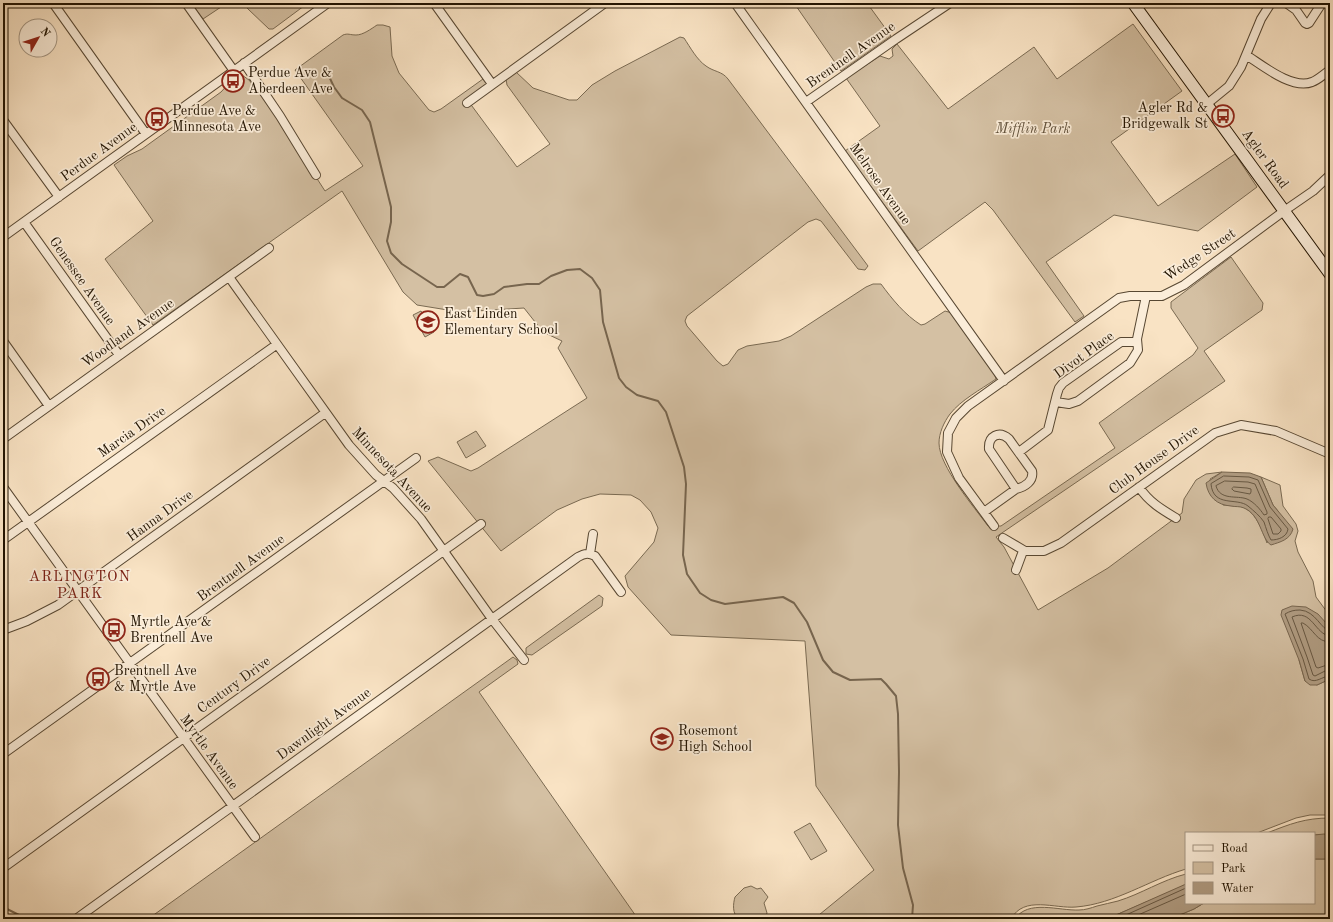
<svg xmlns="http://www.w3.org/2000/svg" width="1333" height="922" font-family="'Old Standard TT',serif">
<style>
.green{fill:#d4c0a3;stroke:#7a6a52}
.water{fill:#b09c82;stroke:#77654e}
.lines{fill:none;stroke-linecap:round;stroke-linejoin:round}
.shore{stroke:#685842;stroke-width:1}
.stream{stroke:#77654e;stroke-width:2}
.minor-casing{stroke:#574732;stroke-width:10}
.secondary-casing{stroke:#211301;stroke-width:13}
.minor{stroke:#fbedd9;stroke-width:8}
.secondary{stroke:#fbedd9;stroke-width:11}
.labels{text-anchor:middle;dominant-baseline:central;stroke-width:3.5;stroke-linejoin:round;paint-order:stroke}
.street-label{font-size:14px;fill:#211301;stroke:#fbedd9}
.poi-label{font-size:14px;fill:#211301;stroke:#fbedd9;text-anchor:start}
.park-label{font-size:14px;font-style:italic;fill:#60503a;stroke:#fbedd9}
.neighbourhood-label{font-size:15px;letter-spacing:1px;fill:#7a1f14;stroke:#fbedd9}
</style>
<rect width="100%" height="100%" fill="#f9e3c4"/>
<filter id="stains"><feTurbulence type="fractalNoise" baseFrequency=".005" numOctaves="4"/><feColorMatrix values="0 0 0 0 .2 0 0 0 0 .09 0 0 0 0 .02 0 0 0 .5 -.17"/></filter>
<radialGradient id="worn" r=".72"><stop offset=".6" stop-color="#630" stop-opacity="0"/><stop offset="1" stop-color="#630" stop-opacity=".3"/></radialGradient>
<path class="green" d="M191,3H227L203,19Z
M243,3H308L273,29H269L248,9Z
M794,3H867L891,36L841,71Z
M1133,24L1182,91L1111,142L1158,206L1235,154L1257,187L1198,231L1114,215L1046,262L1084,316L1075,322L993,210L985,202L918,251L845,151L880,126L846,78L880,56L889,59L893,56L892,49L897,44L948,109L1034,47L1057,79Z
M377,25H383L390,27L392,56L399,73L429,110L434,112L441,109L483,79L488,82L487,87L469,102L517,167L550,144L507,85L506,79L516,72L533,88L569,100H577L592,85L615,71L680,37L684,38C690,47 697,60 706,66C714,72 722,71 728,79L868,266L865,270L858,269L821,221L816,219L808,222L687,316L685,321L687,326L717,361L723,366L728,364L738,350L747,346L779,341L791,336L866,287L873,284H881C892,299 905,315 921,325L925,324L945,311L952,313L993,369L996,379C980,390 961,400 950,414C944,422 939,433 939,443C939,466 974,507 988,526H1001L1115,448L1099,423L1193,355L1198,348L1171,308V302L1231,257L1263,303L1262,310L1204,351L1225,381L996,537L1004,547L1038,610L1108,568L1182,513L1184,499L1196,480L1206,474L1222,472L1210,479L1223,505C1229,506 1239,505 1245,508C1258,516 1262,530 1267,543L1278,511L1273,505L1261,477L1280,485L1283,506L1296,524L1298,531L1295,541L1298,552L1313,581L1316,597L1330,616V632L1327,624L1299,660L1305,681L1317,685L1330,679V815H1310L1296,818L1257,833H1186V869C1149,880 1115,904 1076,907C1055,909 1024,895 1011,919H814L874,870L816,786L805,641L671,635L628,587L625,576L654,542L658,528L651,512L640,500L631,495L600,494L582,499L557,510L501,551L428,461L438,457L471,471L478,468L587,398L558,348L562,341L543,332L524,308L460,312L417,305L403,292L342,191L153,325L105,259L153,221L114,165L127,156L142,149L221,92L231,81L242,75L249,80L274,112L325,191L363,166L295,70L343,35C348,33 350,35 356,35C363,35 371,29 377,25Z
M421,311L434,332L425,337L413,315Z
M476,431L486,446L466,458L457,442Z
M599,595L603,598L602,606L532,655L526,654V648Z
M513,657L517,660L518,664L479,692L638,919H148Z
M1330,818V835H1314V833H1267C1290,824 1305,818 1330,818Z
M810,823L827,851L811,860L794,832Z
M1314,859H1330V919H1234L1230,916L1222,919H1170L1194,909L1204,903H1314Z
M1186,874V884L1179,888L1116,915L1102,919H1015C1028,899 1059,911 1079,910C1085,910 1091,908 1097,906C1104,904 1111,903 1118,901C1141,894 1162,880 1186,874Z
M751,886L757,889L761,888L768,897L764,903L767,913L765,919H739C732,914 733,904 735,897L744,888Z"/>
<path class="water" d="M1222,472L1250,473L1261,477L1273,505L1293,529C1290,540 1280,542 1271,545C1261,539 1261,515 1244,508C1240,506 1235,507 1231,506C1217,505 1208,497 1206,483Z
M1292,606L1306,607L1318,614L1327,624L1330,632V679L1317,685H1310L1305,681L1299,660L1281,615L1282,610Z
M1324,834L1330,835V859H1314V835Z
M1186,884V903H1204L1194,909L1170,919H1102L1116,915Z"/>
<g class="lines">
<path class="shore" d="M1224,476L1249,477L1258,480L1270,507L1288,529C1287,537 1278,540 1271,540C1268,535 1266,528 1264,522C1260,516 1254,511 1248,506C1237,497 1213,508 1211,484Z
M1225,481L1248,482L1255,484L1267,512V514L1264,515C1260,509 1254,502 1247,499C1237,495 1220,501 1216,486Z
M1234,487L1247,488L1251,489V492L1250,494L1234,491L1232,489Z
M1269,517H1271L1281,529V531L1278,534H1273L1268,519Z
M1330,631C1321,630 1316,611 1300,610C1294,610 1290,611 1285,614L1303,659L1309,679C1316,684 1322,676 1330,676
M1330,636C1315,635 1312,608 1292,617L1307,657L1313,675L1315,676L1325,671L1330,670
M1330,642C1316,642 1314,629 1303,623H1301L1316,667L1318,668L1330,664
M1117,919L1186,888
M1129,919L1186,894"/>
<path class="stream" d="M326,70L334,87L342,98L362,110L370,122L391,207V222L387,241L391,253L402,264L437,287H444L460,274L468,277L477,295L483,296L494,294L504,287L527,284H539L551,276L567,270L580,269L592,278L600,290L603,322L619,378L626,387L637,395L658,401L666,412L684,467L686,484L683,555L687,574L700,593L711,600L725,604L783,597L794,603L807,622L823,660L833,672L850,680L881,679L886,684L896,696L898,714L899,772L898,825L903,868L913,905L912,919
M3,907L27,919"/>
<g class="minor-casing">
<path id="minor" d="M53,3L146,134
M186,3L234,71
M434,3L492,84
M735,3L1004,381
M1286,3L1296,10L1305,23L1307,24L1309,23L1322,3
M1246,55C1262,65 1292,90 1312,82C1318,80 1324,74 1330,70
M244,63L280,116L316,175
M806,102L896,39L950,3
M467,103L605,3
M1207,104L1229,86L1241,67L1261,19L1271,3
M3,120L59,197
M24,222L119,355
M3,237L328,3
M229,277L349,445L376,475L393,488L421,519L492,619L524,660
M3,341L49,406
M1056,402L1069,404L1078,401L1130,363L1138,350L1137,339L1146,296
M3,439L269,248
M1019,452L1048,430L1057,394L1059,388L1063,383L1121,342H1137
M3,487L255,837
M1139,487C1149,502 1161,509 1176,518
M984,512L1016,489C1025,487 1034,481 1032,471L1009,439C999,430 988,436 989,449L1016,489
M994,526L959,478L947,452L948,433L956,418L968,406L1119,298L1130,296H1162L1184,285L1284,211L1313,191L1330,175
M1003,538L1025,551H1044L1061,543L1215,433L1241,425L1276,431L1330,454
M3,540L276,345
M590,554L593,534
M1016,570L1023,551
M3,630L27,621L58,605L325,413
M3,754L416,458
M3,868L481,524
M76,919L578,557C585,553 589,553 595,556L621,592"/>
</g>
<g class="secondary-casing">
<path id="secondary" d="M1133,3L1330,274"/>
</g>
<use href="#minor" class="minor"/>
<use href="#secondary" class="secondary"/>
</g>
<defs>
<g id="bus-ring" transform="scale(1.15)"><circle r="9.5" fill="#fbedd9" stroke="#8f2418" stroke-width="1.5"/><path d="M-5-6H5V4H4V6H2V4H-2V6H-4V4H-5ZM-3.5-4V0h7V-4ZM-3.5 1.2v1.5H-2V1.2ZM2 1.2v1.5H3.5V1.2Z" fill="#8f2418"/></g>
<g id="school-ring" transform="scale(1.15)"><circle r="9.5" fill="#fbedd9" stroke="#8f2418" stroke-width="1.5"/><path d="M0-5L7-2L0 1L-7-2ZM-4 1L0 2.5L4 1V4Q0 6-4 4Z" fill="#8f2418"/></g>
</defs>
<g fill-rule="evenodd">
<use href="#bus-ring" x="233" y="81"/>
<use href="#bus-ring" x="1223" y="116"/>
<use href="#bus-ring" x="157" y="119"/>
<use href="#school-ring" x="428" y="322"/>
<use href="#bus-ring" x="114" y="630"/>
<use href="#bus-ring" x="98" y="679"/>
<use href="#school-ring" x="662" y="739"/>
</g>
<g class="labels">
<g class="street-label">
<text transform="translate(851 55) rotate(-35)">Brentnell Avenue</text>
<text transform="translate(99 152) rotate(-36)">Perdue Avenue</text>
<text transform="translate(1265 159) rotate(54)">Agler Road</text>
<text transform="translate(880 184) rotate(55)">Melrose Avenue</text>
<text transform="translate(1200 255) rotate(-34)">Wedge Street</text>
<text transform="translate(82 281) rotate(55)">Genessee Avenue</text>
<text transform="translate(128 333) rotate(-35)">Woodland Avenue</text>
<text transform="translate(1084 355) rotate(-36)">Divot Place</text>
<text transform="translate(132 432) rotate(-35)">Marcia Drive</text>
<text transform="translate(1154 460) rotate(-36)">Club House Drive</text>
<text transform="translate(392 470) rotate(47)">Minnesota Avenue</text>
<text transform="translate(160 516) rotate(-36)">Hanna Drive</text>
<text transform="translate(241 568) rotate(-36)">Brentnell Avenue</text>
<text transform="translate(234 685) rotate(-36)">Century Drive</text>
<text transform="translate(324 724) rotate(-36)">Dawnlight Avenue</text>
<text transform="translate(209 752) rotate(54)">Myrtle Avenue</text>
</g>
<g class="poi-label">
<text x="248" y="73">Perdue Ave &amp;<tspan x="248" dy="16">Aberdeen Ave</tspan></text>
<text x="1208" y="108" text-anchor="end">Agler Rd &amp;<tspan x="1208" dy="16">Bridgewalk St</tspan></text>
<text x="172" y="111">Perdue Ave &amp;<tspan x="172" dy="16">Minnesota Ave</tspan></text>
<text x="444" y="314">East Linden<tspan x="444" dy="16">Elementary School</tspan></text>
<text x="130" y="622">Myrtle Ave &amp;<tspan x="130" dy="16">Brentnell Ave</tspan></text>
<text x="114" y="671">Brentnell Ave<tspan x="114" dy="16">&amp; Myrtle Ave</tspan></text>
<text x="678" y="731">Rosemont<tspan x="678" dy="16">High School</tspan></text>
</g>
<g class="park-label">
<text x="1033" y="129">Mifflin Park</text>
</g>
<g class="neighbourhood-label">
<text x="80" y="577">ARLINGTON<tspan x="80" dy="17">PARK</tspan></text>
</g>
</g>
<rect width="1333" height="922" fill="none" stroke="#f9e3c4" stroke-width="16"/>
<rect x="4" y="4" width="1325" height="914" fill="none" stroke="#211301" stroke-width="2"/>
<rect x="8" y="8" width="1317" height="906" fill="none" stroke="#211301"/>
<rect x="1185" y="832" width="130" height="72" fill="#fbedd9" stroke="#a49683"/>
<rect x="1193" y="845" width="20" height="6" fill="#fbedd9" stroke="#a49683"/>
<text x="1221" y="852" font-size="12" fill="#211301">Road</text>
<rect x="1193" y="862" width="20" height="12" fill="#d4c0a3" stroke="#a49683"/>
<text x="1221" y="872" font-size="12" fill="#211301">Park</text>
<rect x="1193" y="882" width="20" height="12" fill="#b09c82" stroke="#a49683"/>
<text x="1221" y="892" font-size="12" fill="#211301">Water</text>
<g transform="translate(38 38) rotate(51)"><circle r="19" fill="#fbedd9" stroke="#a49683"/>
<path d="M0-3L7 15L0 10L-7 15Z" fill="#8f2418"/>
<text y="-6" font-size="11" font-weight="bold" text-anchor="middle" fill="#211301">N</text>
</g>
<rect width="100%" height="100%" filter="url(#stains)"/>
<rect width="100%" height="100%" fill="url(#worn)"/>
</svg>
